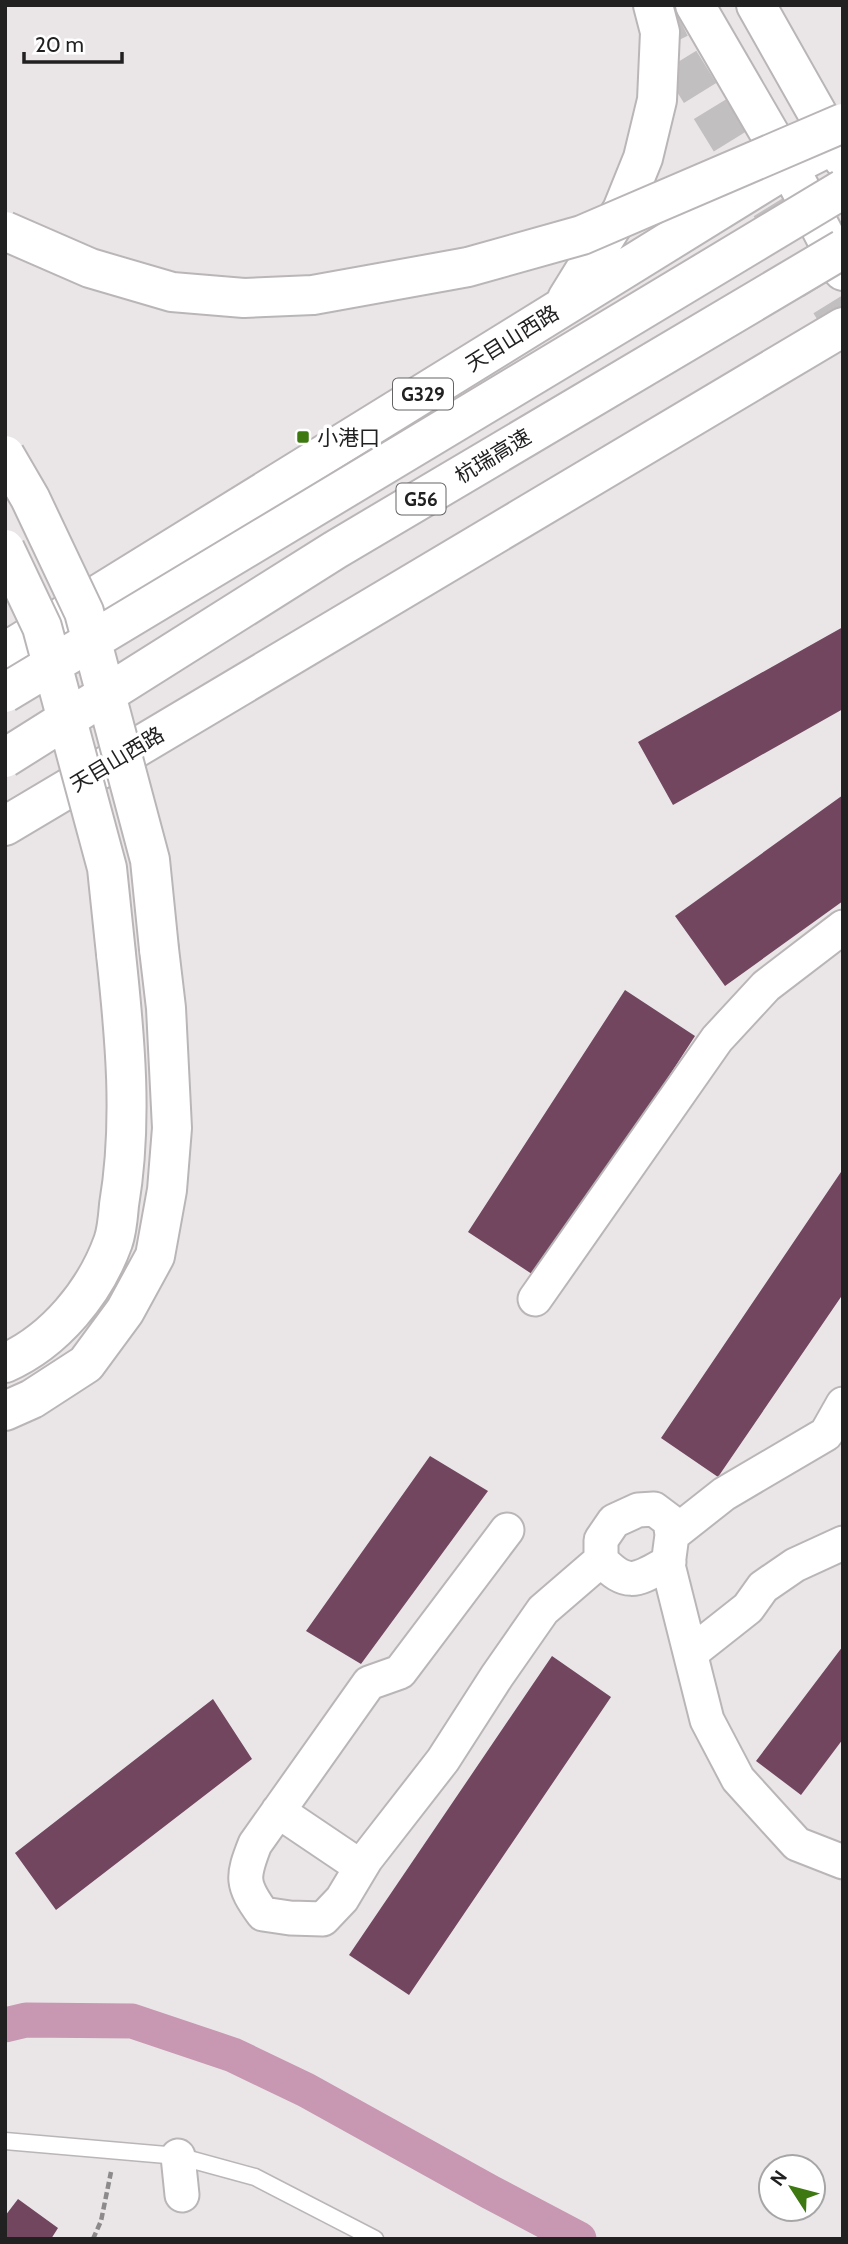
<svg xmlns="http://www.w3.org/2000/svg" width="848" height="2244" font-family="Cabin,'Noto Sans SC',sans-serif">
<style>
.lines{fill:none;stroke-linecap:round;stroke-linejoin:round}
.canal{stroke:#c897b1;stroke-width:35}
.building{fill:#71465e}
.highway-tunnel{stroke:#c2bfc0;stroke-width:38;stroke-dasharray:38 19;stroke-linecap:butt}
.lane-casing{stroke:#bab6b8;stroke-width:19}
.street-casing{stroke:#bab6b8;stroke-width:37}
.highway-casing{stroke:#bab6b8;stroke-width:42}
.path{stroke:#8c8a8b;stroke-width:4.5;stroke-dasharray:7 3.5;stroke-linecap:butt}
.lane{stroke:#fff;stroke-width:16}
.street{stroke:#fff;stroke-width:33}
.highway{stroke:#fff;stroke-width:38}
.highway-bridge-casing{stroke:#bab6b8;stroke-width:42;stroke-linecap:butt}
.highway-bridge{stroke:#fff;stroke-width:38}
.poi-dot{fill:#3d7810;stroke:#fff;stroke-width:2.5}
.labels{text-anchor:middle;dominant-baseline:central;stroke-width:7;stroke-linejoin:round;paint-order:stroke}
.shield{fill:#fff;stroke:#646464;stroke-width:2}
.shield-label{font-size:19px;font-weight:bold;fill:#222121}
.street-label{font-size:21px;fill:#222121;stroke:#fff}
.poi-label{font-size:21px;fill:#222121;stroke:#fff;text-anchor:start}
</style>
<rect width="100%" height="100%" fill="#eae6e8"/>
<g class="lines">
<path class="canal" d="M5,2025L26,2020L132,2021L233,2055L306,2090L490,2192L579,2239"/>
</g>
<path class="building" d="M843,627V709L673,805L638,742Z
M843,795V901L725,986L675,916Z
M625,990L695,1036L538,1278L468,1232Z
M843,1169V1294L718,1477L661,1438Z
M430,1456L488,1491L361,1664L306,1631Z
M843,1646V1739L801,1795L756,1761Z
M552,1656L611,1697L409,1995L349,1955Z
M213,1699L252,1759L56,1910L15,1853Z
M18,2199L58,2228L51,2239H5V2216Z"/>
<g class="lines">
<path class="highway-tunnel" d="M654,10L673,49L843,325"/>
<g class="lane-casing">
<path id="lane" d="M5,2141L178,2156L255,2177L375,2239"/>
</g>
<g class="street-casing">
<path id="street" d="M535,1299L717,1039L766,986L843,927
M843,1404L826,1434L724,1494L672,1535L668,1565L707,1720L738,1779L797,1844L843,1862
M507,1530L400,1672L369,1683L255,1844C242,1877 241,1884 263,1914L290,1918L323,1919L342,1899L366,1859L443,1760L497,1676L543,1610L601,1560
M669,1562C638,1579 629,1589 601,1560V1540L614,1521L638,1510L654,1509L670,1521L672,1535
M691,1653L748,1608L763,1587L795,1565L843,1543
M278,1811L361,1867
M178,2156L182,2195"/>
</g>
<g class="highway-casing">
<path id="highway" d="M695,5L789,167L843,271
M756,5L843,159
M567,299L622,210L643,158L657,100L660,32L653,5
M5,652L789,167L835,144
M5,826L843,327
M5,1363C55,1341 95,1292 113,1242C117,1231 118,1217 119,1205C133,1122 125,1037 116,954
M5,1411L32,1399L86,1364L125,1311L155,1256L167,1190L172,1128L166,1008L159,949"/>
</g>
<path class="path" d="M93,2239L101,2221L111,2172"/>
<use href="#lane" class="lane"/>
<use href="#street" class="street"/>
<use href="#highway" class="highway"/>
<g class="highway-bridge-casing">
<path id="highway-bridge" d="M5,231L90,268L172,292L244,298L313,295L468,267L582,235L843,123
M5,455L30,498L84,612L150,860L159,949
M5,549L42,627L107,868L116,954
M5,693L843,189
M5,758L335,550L843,249"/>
</g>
<use href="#highway-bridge" class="highway-bridge"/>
</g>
<rect class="poi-dot" x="296" y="430" width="14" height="14" rx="3.5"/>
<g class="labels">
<g class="shield">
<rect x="393" y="378.5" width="60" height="31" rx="5"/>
<rect x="396.5" y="483.5" width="49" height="31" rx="5"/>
</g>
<g class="shield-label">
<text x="423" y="394">G329</text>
<text x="421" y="499">G56</text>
</g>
<g class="street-label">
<text transform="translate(512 338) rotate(-32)">天目山西路</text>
<text transform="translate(493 456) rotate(-31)">杭瑞高速</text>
<text transform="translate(117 759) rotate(-31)">天目山西路</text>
</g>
<g class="poi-label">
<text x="317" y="437">小港口</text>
</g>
</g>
<rect width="848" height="2244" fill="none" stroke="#222121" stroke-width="14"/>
<g transform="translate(792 2188) rotate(306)"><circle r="33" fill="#ffffff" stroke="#a7a6a6" stroke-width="2"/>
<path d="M0-5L12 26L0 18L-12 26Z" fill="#3d7810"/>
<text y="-10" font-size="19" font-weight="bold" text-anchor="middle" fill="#222121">N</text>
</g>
<path d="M24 52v10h98v-10" fill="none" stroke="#222121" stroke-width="3.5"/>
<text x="35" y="52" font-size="21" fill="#222121" stroke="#ffffff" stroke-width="5" paint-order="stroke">20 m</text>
</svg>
